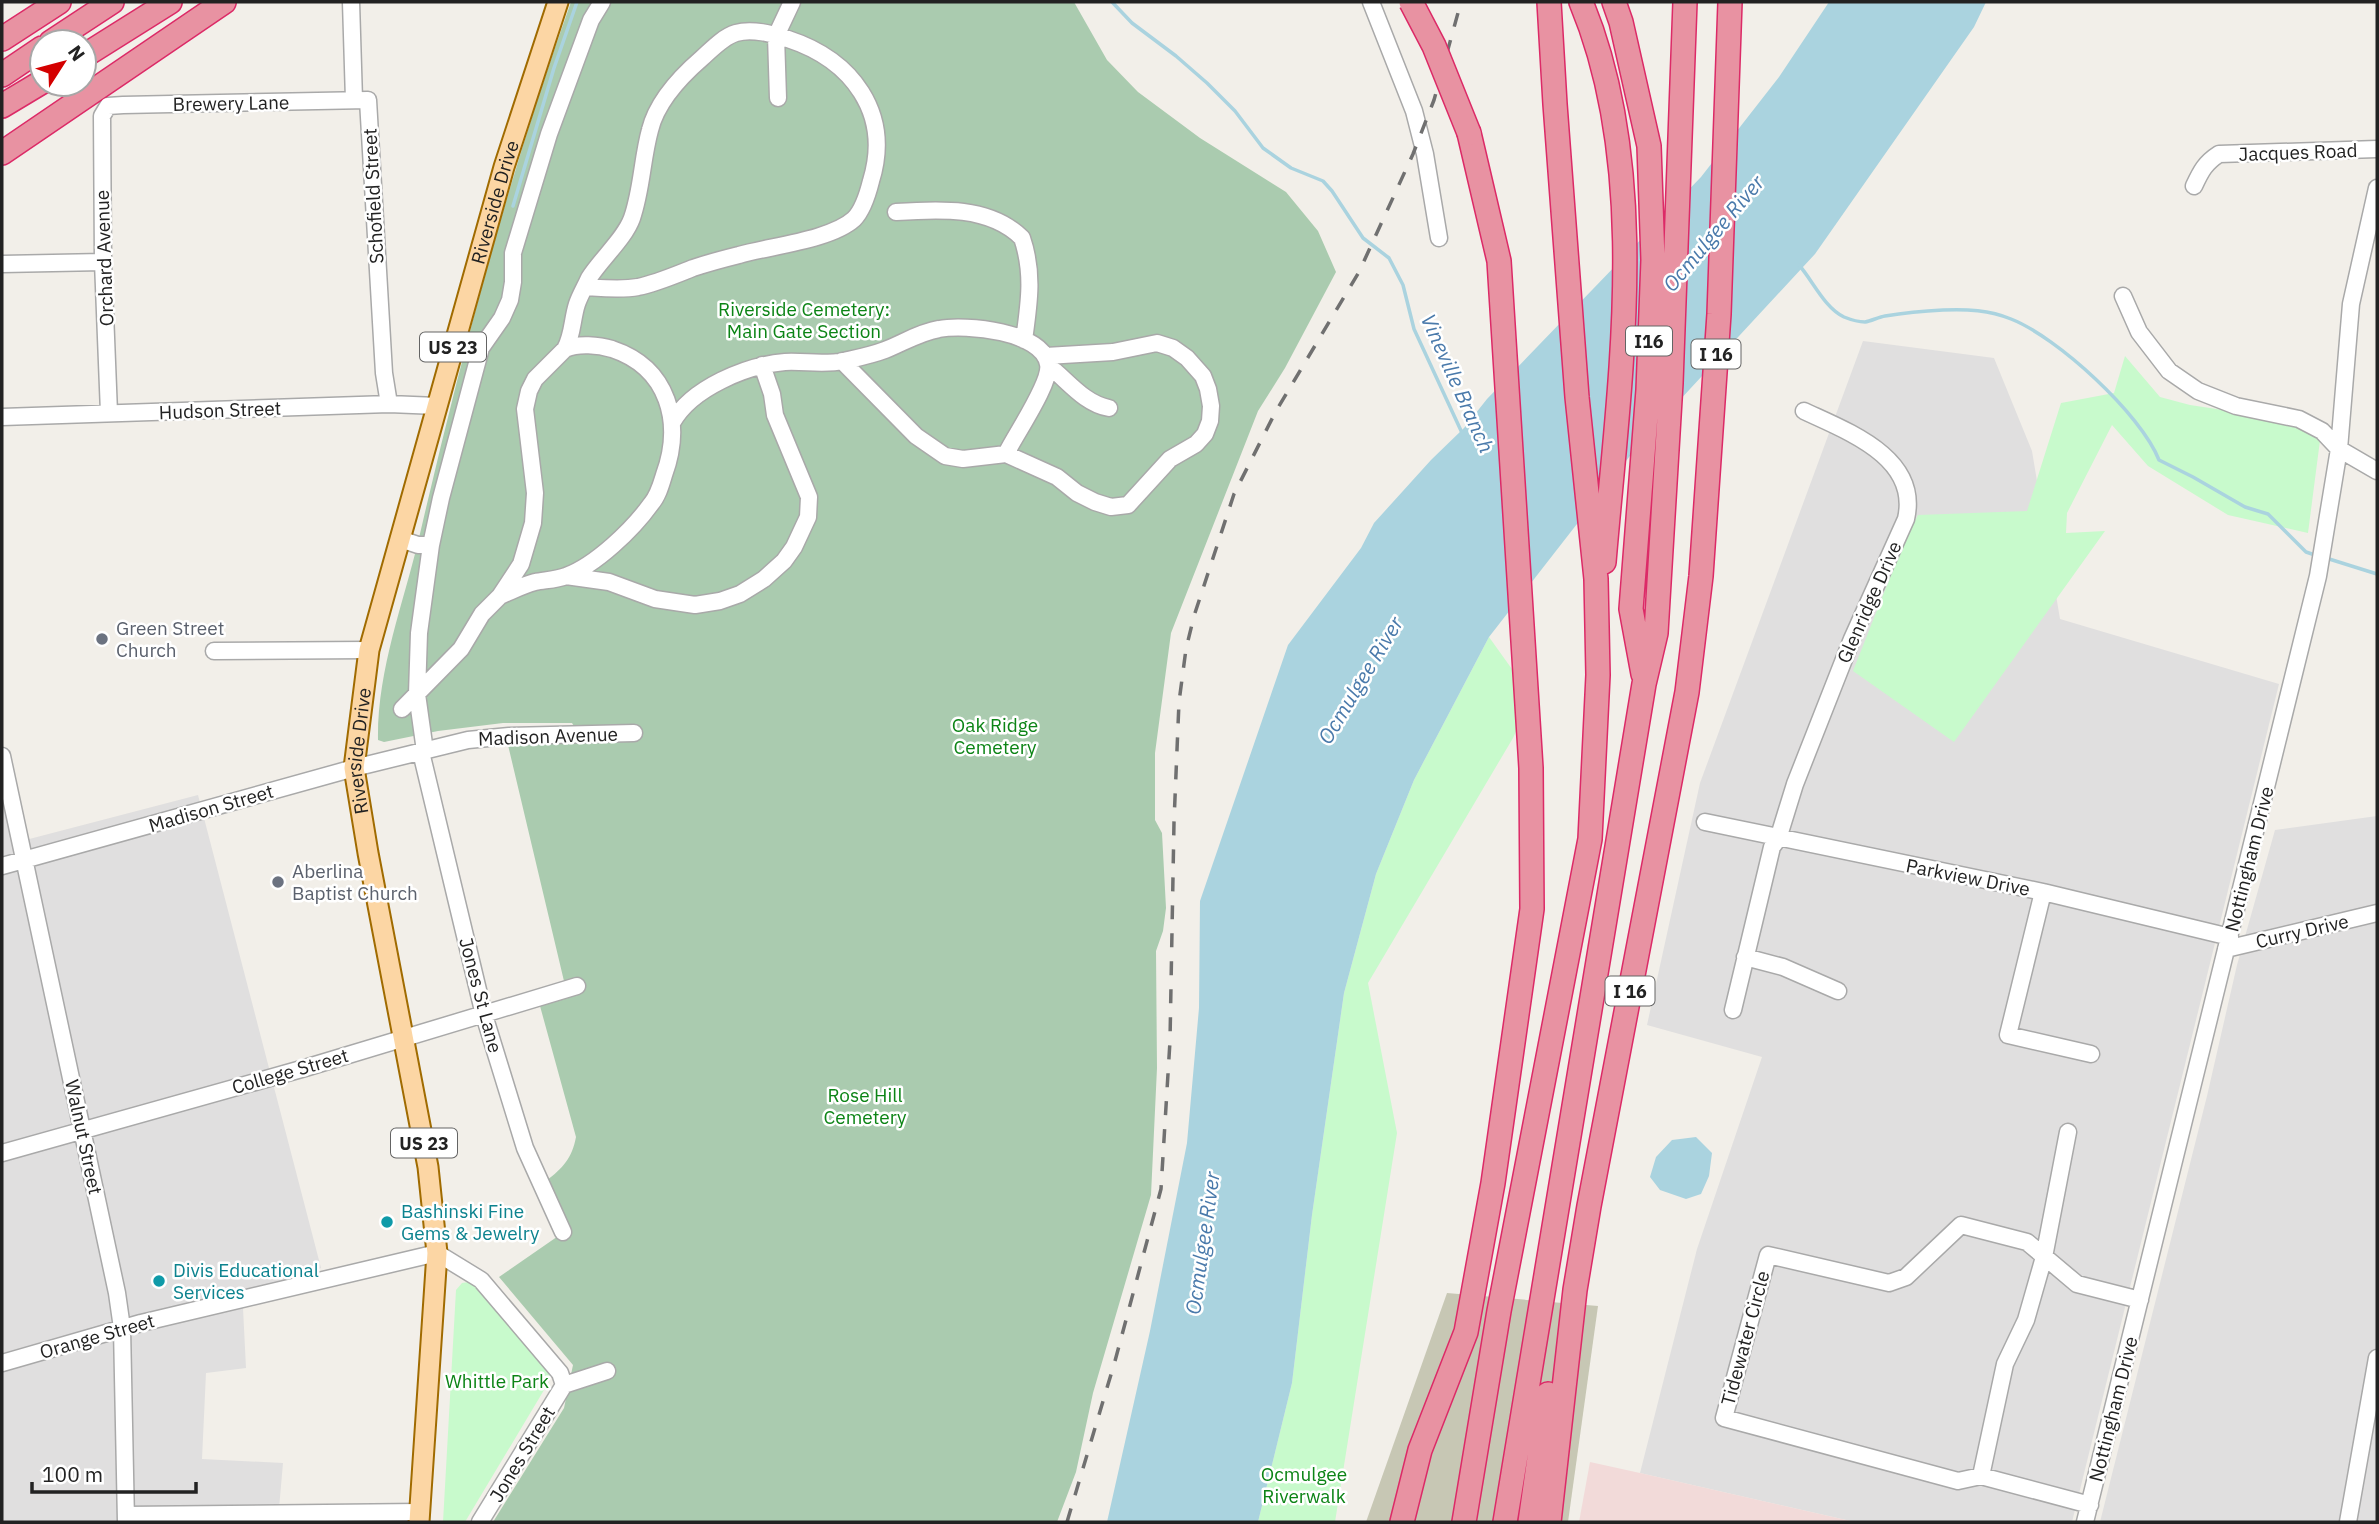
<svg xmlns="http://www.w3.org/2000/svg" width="2379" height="1524" font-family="'IBM Plex Sans',sans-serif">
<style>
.residential{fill:#e0dfdf}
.commercial{fill:#f2dad9}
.construction{fill:#c7c7b4}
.cemetery{fill:#aacbaf}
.park{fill:#c8facc}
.water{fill:#aad3df}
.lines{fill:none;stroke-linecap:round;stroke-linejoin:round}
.stream{stroke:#aad3df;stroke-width:3.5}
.minor-casing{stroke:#a9a9a9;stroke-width:19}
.major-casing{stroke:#a06b00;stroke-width:23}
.highway-casing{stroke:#dc2a67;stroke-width:26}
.minor{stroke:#fff;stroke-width:16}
.major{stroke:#fcd6a4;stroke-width:19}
.highway{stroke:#e892a2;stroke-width:23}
.rail{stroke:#707070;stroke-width:3.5;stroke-dasharray:14 14;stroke-linecap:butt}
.highway-bridge-casing{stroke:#dc2a67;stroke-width:26;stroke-linecap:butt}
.highway-bridge{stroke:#e892a2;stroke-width:23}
.worship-dot{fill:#6b7280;stroke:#fff;stroke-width:2.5}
.culture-dot{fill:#0f9aa8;stroke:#fff;stroke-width:2.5}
.labels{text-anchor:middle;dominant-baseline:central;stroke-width:5;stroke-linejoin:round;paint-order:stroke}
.shield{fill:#fff;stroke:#646464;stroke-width:2}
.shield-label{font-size:18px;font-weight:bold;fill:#222}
.street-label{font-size:19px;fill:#222;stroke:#fff}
.park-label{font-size:19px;fill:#0c8416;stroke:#fff}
.worship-label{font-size:19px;fill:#5b616d;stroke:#fff;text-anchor:start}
.culture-label{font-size:19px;fill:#0d838f;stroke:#fff;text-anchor:start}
.water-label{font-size:21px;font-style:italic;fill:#4a7aab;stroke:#fff}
</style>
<rect width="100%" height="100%" fill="#f2efe9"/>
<path class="residential" d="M1863,341L1994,358L2032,451L2060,619L2279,684L2072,1522H1855L1640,1473L1697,1249L1762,1057L1647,1025L1700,783Z
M198,795L321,1268L243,1308L246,1368L206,1373L202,1459L283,1463L278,1520L297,1519V1522H2V797L14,843Z
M2377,816V1522H2100L2207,1096L2237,965L2275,830Z"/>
<path class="commercial" d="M1590,1462L1640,1473L1855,1522H1579Z"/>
<path class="construction" d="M1447,1293L1598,1306L1568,1522H1366Z"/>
<path class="cemetery" d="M571,2H1074L1107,60L1138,92L1200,138L1286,192L1318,231L1336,272L1285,368L1258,411L1171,633L1155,753V820L1162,833L1166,908L1163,931L1156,951L1157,1068L1151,1195L1093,1393L1076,1472L1057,1522H493L564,1408L573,1365L499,1277L564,1232L546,1181C563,1168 572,1158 576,1137L540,1006L568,998L508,745L583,740L572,723H503L438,731L384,742L378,740C377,671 403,605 419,538C461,357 508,177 571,2Z"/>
<path class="park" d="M2125,356L2160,397L2190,405L2322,425L2308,533L2228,515L2148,466L2112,425L2067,513L2066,533L2105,531L1954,742L1853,671L1904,542L1918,515L2027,511L2061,403L2114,393Z
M1489,637L1532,697L1513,738L1368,983L1397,1133L1335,1522H1258L1292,1383L1312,1215L1344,993L1376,874L1414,780Z
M469,1282L476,1285L550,1372V1380L465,1522H443L456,1290L462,1283Z"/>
<path class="water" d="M1829,2H1986L1974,27L1815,254L1640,443L1489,637L1414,780L1376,874L1344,993L1312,1215L1292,1383L1258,1522H1107L1150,1331L1187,1143L1199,1008L1200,901L1288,645L1361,548L1374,523L1431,460L1464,428L1487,399L1701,177L1779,77Z
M1696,1137L1712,1153L1709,1176L1701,1194L1686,1199L1660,1190L1650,1177L1656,1157L1672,1140Z"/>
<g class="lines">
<path class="stream" d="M1112,2L1132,23L1176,56L1207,83L1235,111L1263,148L1291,168L1323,181L1332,191L1363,238L1389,258L1403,285L1414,329L1463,435
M513,206L554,68L577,2
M1799,265C1813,281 1824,307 1844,317C1849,319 1859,322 1865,322C1871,321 1879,317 1885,316C1904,313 1925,311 1943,310C1967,309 1989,310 2011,319C2057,337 2141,414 2159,460L2193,477L2245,507L2268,514L2306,552L2318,556
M2326,558L2377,574"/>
<g class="minor-casing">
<path id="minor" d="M351,2L354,100
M1371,2L1414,111L1425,154L1439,238
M778,98L776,36L792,2
M2194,186C2201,171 2205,163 2219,154L2377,149
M896,212C939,209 990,206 1022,238C1034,273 1029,304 1024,340
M2,264L103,262
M2123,296L2139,332L2169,371L2198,391L2236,406L2299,419L2322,431L2339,449L2377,471
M565,349C573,335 572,319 577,304C580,295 585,287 589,278C601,259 625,238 632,218C642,189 642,159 650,130C657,101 680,77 702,58C712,49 723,37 736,33C752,28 772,34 788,39C852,60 892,113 871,181C868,193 863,210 854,219C831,240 770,246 739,255C723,259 708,263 693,268C675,275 657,283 638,287C621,290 602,288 585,287
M842,361L916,436L945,456L963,459L1006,454L1057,477L1077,493L1095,502L1111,507L1128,505L1170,459L1196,444L1205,434L1210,421L1211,406L1208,389L1203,376L1187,358L1173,348L1157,343L1113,352L1046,356
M1049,369L1055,371C1072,386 1087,404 1109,408
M109,413L103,262L102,116L108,106L123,105L368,100L384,373L389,404
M2,417L389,404L437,406
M672,423C691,388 747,365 785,362C805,361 824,365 844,361C857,358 872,355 885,350C903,343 920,332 939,329C966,324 1042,331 1048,364C1052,382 1015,435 1006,454
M400,539L418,545H431
M566,576L609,582L655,599L695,605L720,601L740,594L764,579L784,561L794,547L808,517L809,497L775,415L772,394L762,365
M214,651L369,650
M402,709L461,649L482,614L500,596L521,564L533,523L535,493L525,409L529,391L535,379L565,349C578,343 599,345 612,349C669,368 683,423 664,475C661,485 658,496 651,504C633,529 596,565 566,576C556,580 545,580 535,582C523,585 512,591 500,596
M425,751L417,694L419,633L431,545L441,498L481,348L502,318L510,300L513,282V253L549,134L591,20L602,2
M421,752L484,1015L525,1148L563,1232
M2,756L117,1293L122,1328L126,1522
M1705,822L2043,892L2230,937
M2,866L354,768L468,740L509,736L634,733
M2043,892L2008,1035L2091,1054
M2226,949L2377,913
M1745,957L1783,967L1838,991
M1733,1010L1772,847L1778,839L1795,784L1852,639L1906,519C1920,458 1849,432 1804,411
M2,1153L305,1068L577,986
M2,1363L141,1323L437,1253L481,1280L560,1373L564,1385L480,1522
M564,1385L607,1371
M1981,1476L2005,1364L2026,1320L2044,1257L2068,1132
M2090,1505L1981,1476L1958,1481L1724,1418L1768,1255L1889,1283L1906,1277L1961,1225L2027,1242L2077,1284L2140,1300
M126,1515L420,1512
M2085,1522L2318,576L2339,449L2351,304L2377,188
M2348,1522L2377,1358"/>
</g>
<g class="major-casing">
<g id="major">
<path id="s1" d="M419,1522L437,1253L428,1167L368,853L354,768L369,650L504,167L558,2"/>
</g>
</g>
<g class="highway-casing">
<path id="highway" d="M1581,2C1652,172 1619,383 1604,562
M1614,2L1621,22L1649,146L1653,260L1648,390L1631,609L1643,674
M2,39L59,2
M51,42L112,2
M84,56L170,2
M2,75L42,48
M2,106L42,82
M2,153L224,2
M1402,1522L1420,1450L1466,1332L1493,1183L1532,909L1531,768L1499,261L1469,133
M1464,1522L1499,1311L1590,839L1598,675L1596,579L1577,397L1555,104L1549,2
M1505,1522L1644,684L1656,633L1671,383L1685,2
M1530,1522L1548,1394
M1549,1522L1575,1290L1589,1206L1687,692L1701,576L1719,314L1730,2"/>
</g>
<use href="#minor" class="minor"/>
<use href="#major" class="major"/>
<use href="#highway" class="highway"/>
<path class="rail" d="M1067,1522L1115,1361L1161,1189L1170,1041L1174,822L1179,702L1186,649L1194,616L1234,494L1276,411L1359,272L1413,154L1434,100L1461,2"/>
<g class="highway-bridge-casing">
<path id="highway-bridge" d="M1411,2L1434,46L1469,133"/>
</g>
<use href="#highway-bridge" class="highway-bridge"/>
</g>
<g class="worship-dot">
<circle cx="102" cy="639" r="7"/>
<circle cx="278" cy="882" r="7"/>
</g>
<g class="culture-dot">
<circle cx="387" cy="1222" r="7"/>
<circle cx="159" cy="1281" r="7"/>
</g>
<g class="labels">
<g class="shield">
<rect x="1626" y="326.5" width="46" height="29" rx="5"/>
<rect x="420" y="332.5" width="66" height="29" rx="5"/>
<rect x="1691.5" y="339.5" width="49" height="29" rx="5"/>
<rect x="1605.5" y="976.5" width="49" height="29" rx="5"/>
<rect x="391" y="1128.5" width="66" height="29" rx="5"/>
</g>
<g class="shield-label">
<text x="1649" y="341">I16</text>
<text x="453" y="347">US 23</text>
<text x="1716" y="354">I 16</text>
<text x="1630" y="991">I 16</text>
<text x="424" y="1143">US 23</text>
</g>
<g class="street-label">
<text transform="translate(231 103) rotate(-1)">Brewery Lane</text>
<text transform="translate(2298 152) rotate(-2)">Jacques Road</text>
<text transform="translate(373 196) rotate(-93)">Schofield Street</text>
<text stroke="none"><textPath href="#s1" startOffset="1346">Riverside Drive</textPath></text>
<text transform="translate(104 258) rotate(-92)">Orchard Avenue</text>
<text transform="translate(220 410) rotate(-2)">Hudson Street</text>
<text transform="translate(1869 602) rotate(-66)">Glenridge Drive</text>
<text transform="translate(548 736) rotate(-2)">Madison Avenue</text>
<text stroke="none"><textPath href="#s1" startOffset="779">Riverside Drive</textPath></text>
<text transform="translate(211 808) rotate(-16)">Madison Street</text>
<text transform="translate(2249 859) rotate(-76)">Nottingham Drive</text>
<text transform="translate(1968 877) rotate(11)">Parkview Drive</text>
<text transform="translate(2302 931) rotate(-13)">Curry Drive</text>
<text transform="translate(481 995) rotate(75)">Jones St Lane</text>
<text transform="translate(290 1071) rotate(-16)">College Street</text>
<text transform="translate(84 1137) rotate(78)">Walnut Street</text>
<text transform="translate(97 1336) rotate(-16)">Orange Street</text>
<text transform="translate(1745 1338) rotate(-75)">Tidewater Circle</text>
<text transform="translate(2113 1409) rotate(-76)">Nottingham Drive</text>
<text transform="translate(522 1454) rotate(-59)">Jones Street</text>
</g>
<g class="park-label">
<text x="804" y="309">Riverside Cemetery:<tspan x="804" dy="22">Main Gate Section</tspan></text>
<text x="995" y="725">Oak Ridge<tspan x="995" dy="22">Cemetery</tspan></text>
<text x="865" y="1095">Rose Hill<tspan x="865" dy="22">Cemetery</tspan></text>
<text x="497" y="1381">Whittle Park</text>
<text x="1304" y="1474">Ocmulgee<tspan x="1304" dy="22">Riverwalk</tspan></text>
</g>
<g class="worship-label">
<text x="116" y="628">Green Street<tspan x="116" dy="22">Church</tspan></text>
<text x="292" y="871">Aberlina<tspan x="292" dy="22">Baptist Church</tspan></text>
</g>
<g class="culture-label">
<text x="401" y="1211">Bashinski Fine<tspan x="401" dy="22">Gems &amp; Jewelry</tspan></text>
<text x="173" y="1270">Divis Educational<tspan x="173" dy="22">Services</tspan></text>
</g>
<g class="water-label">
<text transform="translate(1713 233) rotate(-50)">Ocmulgee River</text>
<text transform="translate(1458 383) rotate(66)">Vineville Branch</text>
<text transform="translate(1360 680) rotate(-59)">Ocmulgee River</text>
<text transform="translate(1202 1243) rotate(-82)">Ocmulgee River</text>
</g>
</g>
<rect width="2379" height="1524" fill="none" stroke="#222222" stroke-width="7"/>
<g transform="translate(63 63) rotate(54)"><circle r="33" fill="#ffffff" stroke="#a7a7a7" stroke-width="2"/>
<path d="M0-5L12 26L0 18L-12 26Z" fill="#d40000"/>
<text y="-10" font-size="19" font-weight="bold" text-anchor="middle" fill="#222222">N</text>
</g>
<path d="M32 1482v10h164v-10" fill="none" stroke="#222222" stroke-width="3.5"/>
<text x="42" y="1482" font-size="21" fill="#222222" stroke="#ffffff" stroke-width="5" paint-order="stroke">100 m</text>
</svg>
